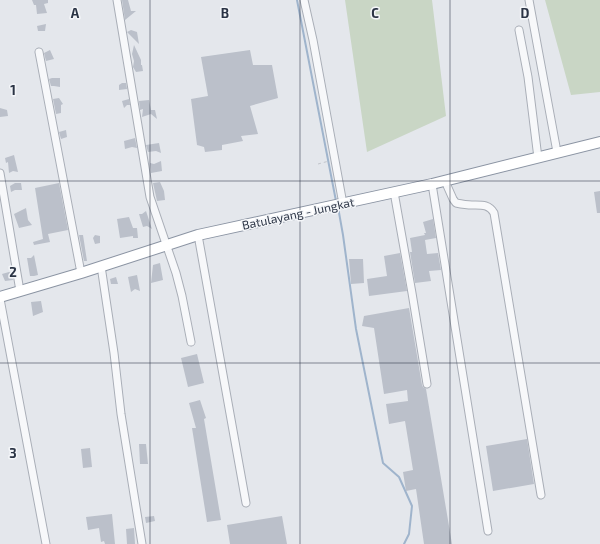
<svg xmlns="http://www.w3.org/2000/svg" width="600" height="544" font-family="'Exo 2',sans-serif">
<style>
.green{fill:#c9d6c5}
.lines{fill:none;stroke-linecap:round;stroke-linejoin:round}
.stream{stroke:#9fb4cc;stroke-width:2}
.building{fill:#bbc0ca}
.minor-casing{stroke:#a9aeb7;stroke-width:9}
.highway-casing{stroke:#8b94a3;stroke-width:12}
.path{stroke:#c2c5cb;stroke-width:1;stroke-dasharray:3 3;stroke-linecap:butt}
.minor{stroke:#f7f8fa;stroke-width:7}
.highway{stroke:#fff;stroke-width:10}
.grid{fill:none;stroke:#2b3445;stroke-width:1;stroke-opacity:0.55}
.labels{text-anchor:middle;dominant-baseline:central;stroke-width:3;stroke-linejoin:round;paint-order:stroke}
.street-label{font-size:12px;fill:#2b3445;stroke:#f4f6f9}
.grid-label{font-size:13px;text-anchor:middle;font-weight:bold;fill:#2b3445;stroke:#f4f6f9;stroke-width:3;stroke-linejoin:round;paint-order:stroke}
</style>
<rect width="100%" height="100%" fill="#e4e7ec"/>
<path class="green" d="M345,0H432L446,116L367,152Z
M545,0H600V92L571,95Z"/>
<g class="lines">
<path class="stream" d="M297,0L336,201
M338,207L343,235L356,329L383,463L399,477L412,506L409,534L404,544"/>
</g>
<path class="building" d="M32,0H48V3L44,4L47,13L37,14L36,5H34Z
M122,0H128L131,11H136L125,20Z
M46,24L45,31H38L37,26Z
M131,30L137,32L139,44L127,32Z
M134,45L141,60V65H142L143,71L136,72L133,67L134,61L132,54Z
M50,50L54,59L46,61L44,53Z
M250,50L253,65H272L278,98L250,106L258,134L241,136L243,141L222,145V150L205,152L204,147L197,145L191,99L208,96L201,57Z
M52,78H60V87L54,86H51L49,79Z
M122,83H126L127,89L119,90V85Z
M59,98L63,104L61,105V113L56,114L53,99Z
M129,99L130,105H127L124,108L122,101Z
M149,100L151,110H155L157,119L151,114L142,117L143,109L140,110L139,101Z
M0,108L7,110L8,116L0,117Z
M66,130L67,137L61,139L59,132Z
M135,138L137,148L132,147L125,149L124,141Z
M159,143L161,153L156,151L148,152L146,145Z
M14,155L18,172L13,171L9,173L8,162L6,163L5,158Z
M161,161L162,171L151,173L150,163L154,164Z
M160,182L164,191L165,200L157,201L153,183Z
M15,183H21L22,190H15L11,192L10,186Z
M59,183L68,230L48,234L50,242L34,245L33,242L43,239L35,188Z
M600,191V213H597L594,192Z
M26,208L28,220L32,225L19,228L14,214Z
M146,211L152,229L147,226L143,227L139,214H142Z
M129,217L133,228H137L138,238H133V236L120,238L117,219Z
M433,219L436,238L425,240L427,254L438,253L441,270L429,271L431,281L415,283L410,252H412L410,238L425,235L424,233H426L423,222Z
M79,235H83L87,261H84Z
M95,235L100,236V243L95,244L93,238Z
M400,253L407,291L369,296L367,279L387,276L384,256Z
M34,255L38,275L34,276H30L27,258H31Z
M349,259H363L364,283L351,284Z
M160,263L163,280L151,283L153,265Z
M9,272L12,273L13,280L5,281L2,274Z
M137,275L140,291L135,289L131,292L128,277Z
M116,277L118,284H111L110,279Z
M41,301L43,312L33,316L31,302Z
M409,308L422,385L423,387L426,389L452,544H424L416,489L406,491L403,472L413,470L405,421L389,424L386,404L408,401L407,390L384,394L374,328L362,326L364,316Z
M197,354L204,383L188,387L181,358Z
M200,400L206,418L204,419L221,520L207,522L192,428H196L189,403Z
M527,439L534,484L493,491L486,446Z
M139,444H146L148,464H140Z
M90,448L92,467L83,468L81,449Z
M112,514L115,544H105L104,541L101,542L99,528L88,530L86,517Z
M154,516L155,521L146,523L145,517Z
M282,516L287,544H230L227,525Z
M134,528L135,544H127L126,529Z"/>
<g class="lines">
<g class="minor-casing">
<path id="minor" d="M117,0L150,197L176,273L182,296L191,342
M304,0L313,40L343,204
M529,0L557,152
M519,30L528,77L538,158
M39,52L81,273
M0,173L20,291
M445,181L453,199L456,203C461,204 466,205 472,205C481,205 489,204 494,213L541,495
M432,184L488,531
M394,192L412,293L427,384
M198,235L246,503
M101,266L114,353L121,414L142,544
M0,299L46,544"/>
</g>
<g class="highway-casing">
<path id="highway" d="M0,297L81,273L198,235L432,184L600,142"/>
</g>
<path class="path" d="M318,164L329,161"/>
<use href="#minor" class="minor"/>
<use href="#highway" class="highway"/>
</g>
<path class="grid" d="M150,0V544M300,0V544M450,0V544M0,181H600M0,363H600"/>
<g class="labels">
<g class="street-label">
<text transform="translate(298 213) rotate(-12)">Batulayang - Jungkat</text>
</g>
</g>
<g class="grid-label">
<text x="75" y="18">A</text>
<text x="225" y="18">B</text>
<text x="375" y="18">C</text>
<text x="525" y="18">D</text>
<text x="13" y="95">1</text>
<text x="13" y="277">2</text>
<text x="13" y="458">3</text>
</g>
</svg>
